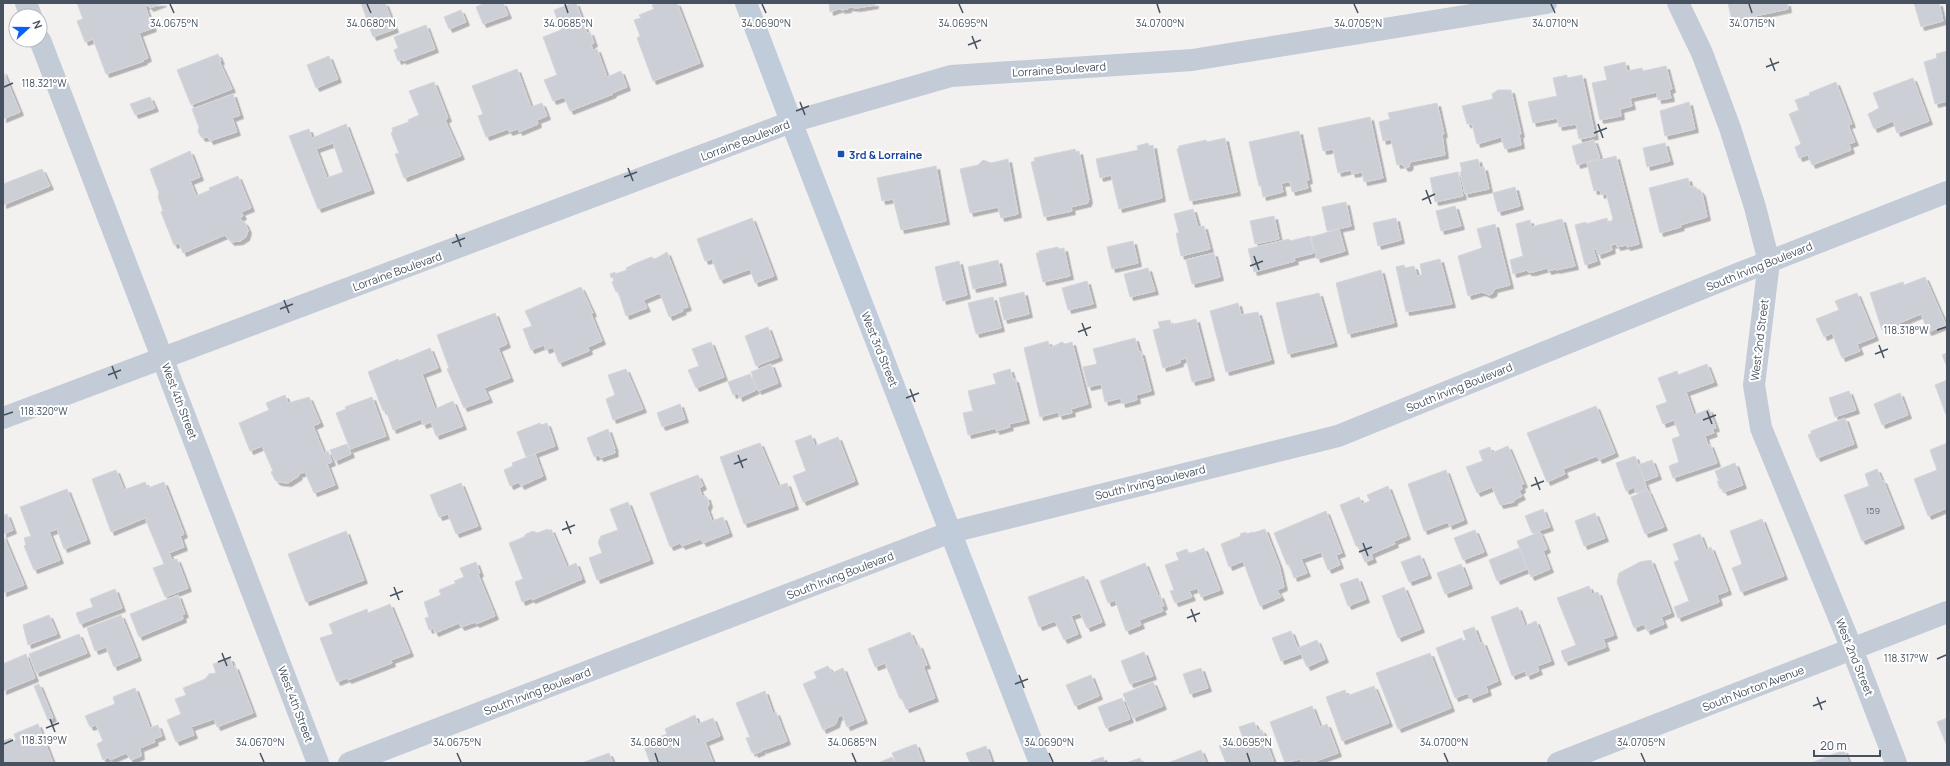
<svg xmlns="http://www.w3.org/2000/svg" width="1950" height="766" font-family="Manrope,sans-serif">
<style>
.building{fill:#cccfd6;stroke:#d4d6dc;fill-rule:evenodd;filter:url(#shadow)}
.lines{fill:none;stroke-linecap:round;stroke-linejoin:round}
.minor{stroke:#c2cbd6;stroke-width:22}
.secondary{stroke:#c1ccdb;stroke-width:22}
.ticks{fill:none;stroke:#465260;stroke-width:1.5}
.transit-dot{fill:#1a4fb4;stroke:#fff;stroke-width:1.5}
.labels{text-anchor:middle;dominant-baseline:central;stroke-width:4;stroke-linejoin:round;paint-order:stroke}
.number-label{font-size:9px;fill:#68717e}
.street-label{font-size:11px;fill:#465260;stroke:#fff}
.transit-label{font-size:11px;font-weight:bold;fill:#164399;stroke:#fff;text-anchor:start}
.ticks-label{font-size:10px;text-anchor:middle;fill:#465260;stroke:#fff;stroke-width:4;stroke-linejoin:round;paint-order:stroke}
</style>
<defs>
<filter id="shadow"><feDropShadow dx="3.5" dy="3.5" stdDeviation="0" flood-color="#0004"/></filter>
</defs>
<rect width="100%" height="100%" fill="#f3f0f0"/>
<path class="building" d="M77,3H163L150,8L148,5L145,6L153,28L139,33L148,58L143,60L144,61L106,74L93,39L85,42L77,21L83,19Z
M361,3H385L395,29L373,37Z
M485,3H503L508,15L483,24L476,7Z
M573,3H576L587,33L590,32L594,43L591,45L593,50L597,49L607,77L621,71L627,87L612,93L613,94L570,111L564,97L553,101L544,80L557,75L543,37L561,30L554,10Z
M658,3H677L700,63L653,81L637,38L640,36L634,20L641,18L639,15L654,9L652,5Z
M829,3H875V5L857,8L848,7V9L841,10V8L830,12Z
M1728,3H1787L1788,9L1732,21Z
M1914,3H1939L1943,21L1921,27Z
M461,10L466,22L449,29L444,17Z
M426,25L435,49L403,61L402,59L398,61L394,50L398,48L394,37Z
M1947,51V101L1935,104L1924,62L1937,58L1936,54Z
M218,54L221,61H219L232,89L191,105L177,70Z
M329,56L338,79L316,88L307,65Z
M1625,62L1627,71L1642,68L1643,71L1666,66L1672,89L1669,90L1671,98L1658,100L1657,92L1630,98L1632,106L1620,109L1621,116L1600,120L1592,83L1607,80L1604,67Z
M517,69L531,107L542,103L547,116L537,120L538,124L519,132L518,129L509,132L508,129L486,137L478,116L483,114L472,86Z
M3,71L20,112L3,119Z
M1567,75V78L1582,75L1595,136L1579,139L1576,124L1559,127L1557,118L1533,123L1528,102L1557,96L1553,78Z
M1913,78L1929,121L1897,133L1893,121L1874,129L1868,114L1879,108L1873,93Z
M434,82L448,118L445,120L461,156L404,178L395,154L399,153L391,133L393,132L392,128L409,122L408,120L419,115L409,91Z
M1836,82L1852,124L1848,125L1855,142L1849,144L1851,150L1812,165L1808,155L1799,158L1795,147L1801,144L1789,114L1799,110L1795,100L1810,95L1809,93Z
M1498,90H1511L1521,134H1519L1521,145L1505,149L1501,137L1477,144L1472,124H1467L1462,106L1493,99L1492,94Z
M233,94L240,115L232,118L237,132L210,141L208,137L202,138L198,132L199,127L192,109Z
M150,97L155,108L135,115L130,104Z
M1689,102L1695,129L1665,136L1660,111Z
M1437,103L1444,134H1442L1445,155L1410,162L1409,167L1405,168L1402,164L1397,165L1391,139L1383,141L1379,122L1390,119L1388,113Z
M1370,117L1383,178L1364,182L1362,172L1352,174L1351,170L1338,173L1333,149L1323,151L1318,128Z
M346,124L371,190L318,209L289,136L309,129L312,138ZM333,143L343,172L327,178L316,149Z
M1299,131L1309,180L1306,181L1308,188L1292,192L1290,182L1281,183L1283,192L1263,197L1261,186H1259L1249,142Z
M1225,138L1237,192L1190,201L1177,149L1179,148V146L1206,140L1207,142Z
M1594,140L1600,158L1577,165L1572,146Z
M1148,143L1149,146L1153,145L1162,198L1119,209L1111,175L1100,178L1096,159L1138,150L1137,146Z
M1665,143L1670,161L1647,167L1643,148Z
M1075,149L1076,152L1079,151L1089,200L1088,201V203L1071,207L1072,211L1044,217L1031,162L1035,161L1034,158Z
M190,151L200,177L190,181L196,196L210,190L209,188L238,176L251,208L241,212L243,216L239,218L245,223L248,230L246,237L240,241L231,242L225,235L183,253L179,243L174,245L161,212L163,211L158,197L159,193L150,169Z
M1616,156L1639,244L1627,247L1626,245L1617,247L1616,244L1611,245L1612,250L1598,255L1596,249H1593L1597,261L1585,265L1575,225L1586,222V224L1607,218L1608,225L1613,219L1606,193L1601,195L1600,190L1594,191L1587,163Z
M1008,159L1018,214L1001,218L998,207L970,213L960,169L978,165L983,160L991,163Z
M1478,159L1480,168L1484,167L1489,189L1465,194L1460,172L1462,171L1460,163Z
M936,166L946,221L901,230L893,199L882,201L877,178Z
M42,169L50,186L3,205V184Z
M1458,172L1463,196L1435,202L1430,178Z
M1688,178L1690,187H1696L1697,190L1699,189L1702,193L1707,217L1680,225L1681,227L1660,233L1649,188Z
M1515,187L1520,206L1498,212L1493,193Z
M1346,202L1351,226L1327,231L1322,207Z
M1455,206L1461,226L1441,231L1436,211Z
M1193,209L1198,227L1204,226L1210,249L1181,256L1176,233H1179L1174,214Z
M1274,216L1279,239L1255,244L1250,221Z
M752,218L774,276L755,283L750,269L720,280L712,259L705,261L697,239Z
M1396,218L1401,240L1378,246L1373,223Z
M1562,219L1575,266L1556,270V269L1548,271L1547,268L1533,272H1528L1527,270L1513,274L1510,260L1523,256L1516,224L1530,220L1531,227Z
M1495,224L1510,285L1494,289L1493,293L1489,295L1482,292L1468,296L1458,256L1482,248L1477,229Z
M1339,229L1345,251L1317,259L1311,237Z
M1310,236L1314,253L1294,258L1295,261L1254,272L1248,249L1289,239L1290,241Z
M1133,241L1138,263L1112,269L1107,247Z
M1058,247L1059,249L1064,248L1070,276L1043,282L1036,253H1039V251Z
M667,252L688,307L682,309L683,311L669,317L660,293L643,300L647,308L626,316L618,291L616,292L612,282L614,281L613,277L611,278L610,274L615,272V274L627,270L626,268L634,264L651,257L655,259Z
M1214,253L1220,277L1192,284L1186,260Z
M1440,259L1452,304L1406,312L1396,267L1404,265L1405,268L1414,266L1417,276L1422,275L1420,264Z
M998,260L1003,282L973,289L968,267Z
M959,261L967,295L943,301L935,267Z
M1148,268L1155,291L1130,297L1124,274Z
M1381,270L1394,323L1348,334L1336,283Z
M1925,277L1946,325L1928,332L1921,314L1882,330L1870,293L1903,282L1904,285Z
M1087,281L1093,304L1068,310L1062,288Z
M581,287L593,313L591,314L602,341L588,347L589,351L559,363L553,347L546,350L544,345L531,350L523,329L532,326L525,311Z
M1024,292L1029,314L1004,320L999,298Z
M1319,293L1334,343L1288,354L1276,303Z
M1857,293L1875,337L1857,344L1860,351L1842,358L1832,333L1824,337L1816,319L1839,310L1835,301Z
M993,297L1001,328L976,334L968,303Z
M1238,303L1241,315L1258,312L1271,360L1226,372L1210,311Z
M495,313L507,344L498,348L510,378L484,388L489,399L464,408L447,369L449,368L437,335Z
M1196,319L1211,377L1192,382L1186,358L1180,360V363L1163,368L1153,330L1160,328L1158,322L1170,320L1171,325Z
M768,327L779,357L756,366L745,336Z
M1135,338L1139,352H1141L1151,391L1136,395L1137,400L1122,404L1121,398L1105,402L1101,384L1088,387L1083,367L1097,364L1093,349Z
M1048,341L1050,348L1062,342L1065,344L1072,342L1088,404L1071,409L1072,413L1059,416L1058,412L1040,417L1024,348Z
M711,342L724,377L696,388L688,370L699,366L692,349Z
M430,348L438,368L422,374L435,409L453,401L463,426L436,436L431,422L423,425L421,419L393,430L386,410L383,411L368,372L398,359L399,361Z
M1947,353V367L1942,355Z
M771,364L778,383L758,391L751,372Z
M1707,364L1714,382L1686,392L1694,415L1709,409L1716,428L1712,429L1714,433L1705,436L1708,445L1710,444L1717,463L1673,478L1669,466L1679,462L1672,439L1680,436L1674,420L1663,424L1656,406L1667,402L1658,378L1677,371L1678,375Z
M626,369L643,409L613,420L606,399L615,395L608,375Z
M1010,369L1013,379H1015L1026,420L1009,424L1010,427L996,431V428L968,435L963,413L973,411L968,391L996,384L993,374Z
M750,374L756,390L739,398L738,393L733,395L728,382Z
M1947,380V414L1946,415L1935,385Z
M1849,391L1856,410L1835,417L1829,398Z
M1900,393L1908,415L1882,425L1874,404Z
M285,395L288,403L309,397L320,423L313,426L324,453L328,451L332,462L327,464L335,485L314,493L305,472L298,474L299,476L288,483L278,482L275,480L271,472L273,471L262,446L250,451L239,423L269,410L266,403Z
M372,397L386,436L350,449L336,413L346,409L345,407Z
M680,404L685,419L662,427L657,413Z
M1596,406L1615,453L1599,460L1597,456L1563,469L1565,474L1547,482L1527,433Z
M1845,418L1854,444L1817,458L1808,435L1811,434V431Z
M540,423L541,425L547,423L555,446L526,457L517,432Z
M608,429L615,449H614L615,453L600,458L599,455L594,457L587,438Z
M811,435L815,446L838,437L855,481L803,502L793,476L806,471L795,441Z
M760,443L778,486L787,483L795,506L744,524L720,457Z
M1947,443V508L1928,516L1914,479L1937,470L1930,450Z
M347,444L351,454L335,461L330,450Z
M1508,446L1524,484L1521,485L1522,489L1519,491L1522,496L1514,500V502L1500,505L1492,487L1477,493L1466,467L1483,461L1479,451L1490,447L1492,453Z
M535,454L543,476L521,486L519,482L510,486L504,470L513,466L512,463Z
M1635,456L1647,489L1636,493L1634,487L1626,491L1616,463Z
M1652,460L1658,476L1645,481L1638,465Z
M1735,463L1743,485L1724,492L1722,488L1720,489L1717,481H1719L1715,471Z
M1877,469L1882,481L1883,480L1901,525L1862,541L1844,495L1869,486L1865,474Z
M116,470L124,490L145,482L148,488L164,482L184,534L180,536L184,547L169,553L172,560L177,559L188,588L165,597L153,568L164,564L145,518L111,532L92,479Z
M1446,470L1464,520L1449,526L1448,522L1424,531L1408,484Z
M698,475L703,486L699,488L702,496L707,497L709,504L707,508L712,521L723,517L729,533L703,543L701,539L682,546L680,543L670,547L650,493Z
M461,483L478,526L456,534L448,514L439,517L430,495Z
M1388,486L1407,536L1394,541L1395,544L1371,554L1373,559L1365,562L1358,546H1356L1340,505L1359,497L1362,504L1370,501L1367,495Z
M67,489L87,540L64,549L57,529L49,532L60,560L34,570L24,546L26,545L24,538L31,536L20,507Z
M1648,490L1664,527L1645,534L1631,497Z
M628,502L650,560L597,580L589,558L602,553L598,542L601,536L618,530L610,509Z
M1543,509L1550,527L1532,533L1525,516Z
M1326,511L1342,553L1336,555L1340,565L1328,570L1321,552L1301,559L1307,573L1294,578L1289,564L1287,565L1274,533Z
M1595,513L1605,538L1584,546L1575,521Z
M7,514L13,530L3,534V516Z
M1762,519L1784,576L1741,592L1732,568L1742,564L1730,531Z
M548,529L549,531L551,529L567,567L576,563L582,579L532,600L531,598L522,602L515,582L523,579L509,543L524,537L526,534L533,531L537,533Z
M1265,529L1279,565L1284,587L1277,590L1281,597L1260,606L1243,561L1229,567L1221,544L1241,536L1240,534L1246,532V534L1253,532V533Z
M1475,530L1484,552L1463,560L1454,538Z
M346,531L364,580L306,602L288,554Z
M1540,532L1547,549L1543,551L1550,569L1531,577L1517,541Z
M1700,534L1706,550L1711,547L1728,591L1717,595L1719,602L1678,618L1674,607L1689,601L1674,562L1679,560L1673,544Z
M3,535L24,585L3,593Z
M1204,548L1220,590L1201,597L1197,588L1189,591L1192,597L1175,603L1170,591L1174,590L1165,565L1179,560L1176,553L1187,549L1189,554Z
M1519,548L1527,569L1497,581L1489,560Z
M1420,555L1428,575L1409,582L1401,562Z
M1651,560L1671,613L1661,617L1664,624L1647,631L1644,624L1634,628L1617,582L1619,573L1640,562Z
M476,562L480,573L478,574L495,616L476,624L475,622L461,627L459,623L435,633L433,628L429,630L425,618L429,617L424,602L441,595L439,590L456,583L454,581L464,577L460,568Z
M1145,563L1158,596L1160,595L1164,606L1161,607L1163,611L1139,620L1141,625L1126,631L1115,600L1108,603L1100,581Z
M1461,564L1469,585L1445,594L1437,573Z
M1084,576L1102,622L1087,628L1080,613L1071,616L1078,634L1064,640L1055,621L1039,627L1028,597Z
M1358,578L1366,599L1348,606L1340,584Z
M1589,586L1592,594L1598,592L1614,635L1603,639L1606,647L1565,662L1561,651L1576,645L1557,598Z
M1404,587L1421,629L1398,638L1382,596Z
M115,589L122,608L80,624L76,613L93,607L90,599Z
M178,595L185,614L182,615L183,619L139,637L130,614Z
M390,604L410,653L391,660L392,663L348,680L347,678L337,682L320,638L333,634L329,624L367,609L368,613Z
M1518,607L1525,626L1536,621L1551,661L1537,666L1539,671L1527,676L1525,671L1512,676L1491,617Z
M49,615L57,634L28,645L23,625Z
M121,615L138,657L114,667L106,647L95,651L87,628Z
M1474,627L1480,643L1483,642L1498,681L1486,686L1488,692L1470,699L1468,693L1455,698L1436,648L1462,638L1463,641L1466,640L1463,631Z
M1291,631L1300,654L1281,661L1272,638Z
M910,632L916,646L919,645L927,665L923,666L935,698L906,709L902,698L900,699L885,663L875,667L868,649Z
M79,634L87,653L36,673L29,654Z
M1317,640L1325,659L1307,667L1298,648Z
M1144,652L1153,676L1130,684L1121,661Z
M1430,653L1451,708L1398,729L1376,673Z
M26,654L35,678L3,691V664Z
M230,658L233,667L235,666L253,713L217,727L214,719L191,727L194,735L176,742L167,720L181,714L175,699L186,695L183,688L205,679L209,674L216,673L213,664Z
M828,666L832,673L843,668L864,720L847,727L842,715L838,717L836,724L823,730L803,684L817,678L814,672Z
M1201,668L1208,688L1190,694L1183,674Z
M1091,675L1099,696L1075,706L1066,685Z
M1153,682L1163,706L1133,718L1123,694Z
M39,684L53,718L48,720L34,686Z
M1374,686L1389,723L1342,741L1326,697L1345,690L1347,696Z
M135,688L150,728L158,725L162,736L154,739L155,742L140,748L141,756L131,760L126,753L110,760L109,757L103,760L97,744L103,741L96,725L90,727L85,716L115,704L113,697Z
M765,691L773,714L776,712L787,741L778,745L776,743L777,745L763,750V748L761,749L762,751L755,754L754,751L752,753L746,738L750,737L736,703Z
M1122,698L1130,719L1106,728L1098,707Z
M1312,706L1320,727L1327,724L1338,753L1311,763H1302L1300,759L1285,763L1270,722Z
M695,715L698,724L713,718L720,736L705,742L713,763H663L661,760L650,763L643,743L667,734L665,729Z
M1947,718V746L1937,722Z
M1254,722L1258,731L1262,730L1274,763H1226L1219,746L1243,738L1239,727Z
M38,724L53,763H3V741L11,738L12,742L16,740L14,734Z
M916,744L923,763H896L892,753Z
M986,746L992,763H970L966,753Z
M1201,750L1206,763H1168Z
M1844,750L1848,761L1847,763H1811Z
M609,753L613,763H582Z
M892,757L895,763H878Z
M1103,757L1105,763H1092L1091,761Z
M1140,758L1142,763H1126Z"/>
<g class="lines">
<path class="minor" d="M26,3L31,16
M1678,3L1702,53L1730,128L1755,207L1769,262L1754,385L1761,428L1852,649L1896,763
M40,40L318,763
M3,418L791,122L951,76L1192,60L1546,3
M349,763L951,532L1338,436L1740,273L1947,192
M1558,763L1947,612"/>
<path class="secondary" d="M746,3C842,257 943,509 1040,763"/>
</g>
<path class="ticks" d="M170,4L174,13M367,4L371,13M565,4L568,13M762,4L766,13M959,4L963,13M1157,4L1160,13M1354,4L1358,13M1551,4L1555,13M1749,4L1752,13M972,36L977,49M968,45L981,40M1770,58L1775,71M1766,67L1779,62M4,87L13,83M800,102L805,115M796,111L809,106M1598,124L1603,138M1594,133L1607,128M628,168L633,181M624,177L637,172M1426,190L1431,204M1422,200L1435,194M456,234L461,247M452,243L465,238M1254,256L1259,270M1250,266L1263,261M284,300L289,313M280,309L293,304M1082,323L1087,336M1937,330L1946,327M1078,332L1091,327M1879,345L1884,358M1875,354L1888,349M112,366L117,379M108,375L121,370M910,389L915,402M906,398L919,393M1707,411L1712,424M4,415L13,412M1703,420L1716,415M738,455L743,468M734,464L747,459M1535,477L1540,490M1531,486L1544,481M566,521L571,534M562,530L575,525M1363,543L1368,556M1359,552L1372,547M394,587L399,600M390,596L403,591M1191,609L1196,622M1187,618L1200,613M222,653L227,666M1937,659L1946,655M218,662L231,657M1019,675L1024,688M1015,684L1028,679M1817,697L1822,710M1813,706L1826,701M50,719L55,732M46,728L59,723M4,744L13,740M260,753L264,762M457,753L461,762M655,753L658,762M852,753L856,762M1049,753L1053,762M1247,753L1250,762M1444,753L1448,762M1641,753L1645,762"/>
<rect class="transit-dot" x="837" y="150" width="8" height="8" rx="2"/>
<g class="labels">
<g class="number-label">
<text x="1873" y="510">159</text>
</g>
<g class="street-label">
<text transform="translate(1059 69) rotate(-4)">Lorraine Boulevard</text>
<text transform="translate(745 140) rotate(-21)">Lorraine Boulevard</text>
<text transform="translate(1759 266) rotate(-22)">South Irving Boulevard</text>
<text transform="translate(397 271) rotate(-20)">Lorraine Boulevard</text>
<text transform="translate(1759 340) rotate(-83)">West 2nd Street</text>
<text transform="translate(880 349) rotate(68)">West 3rd Street</text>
<text transform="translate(1459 387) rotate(-22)">South Irving Boulevard</text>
<text transform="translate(180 401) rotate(69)">West 4th Street</text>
<text transform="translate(1150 482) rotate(-14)">South Irving Boulevard</text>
<text transform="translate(840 575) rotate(-21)">South Irving Boulevard</text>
<text transform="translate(1855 657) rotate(68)">West 2nd Street</text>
<text transform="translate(1753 688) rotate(-21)">South Norton Avenue</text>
<text transform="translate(537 691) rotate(-21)">South Irving Boulevard</text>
<text transform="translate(296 704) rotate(69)">West 4th Street</text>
</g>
<g class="transit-label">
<text x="849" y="154">3rd &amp; Lorraine</text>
</g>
</g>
<g class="ticks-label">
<text x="174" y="27">34.0675°N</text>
<text x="371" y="27">34.0680°N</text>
<text x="568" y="27">34.0685°N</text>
<text x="963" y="27">34.0695°N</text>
<text x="1358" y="27">34.0705°N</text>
<text x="1555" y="27">34.0710°N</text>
<text x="766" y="27">34.0690°N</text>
<text x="1160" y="27">34.0700°N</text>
<text x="1752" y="27">34.0715°N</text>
<text x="44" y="87">118.321°W</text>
<text x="1906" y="334">118.318°W</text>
<text x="44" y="415">118.320°W</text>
<text x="1906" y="662">118.317°W</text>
<text x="44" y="744">118.319°W</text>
<text x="260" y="746">34.0670°N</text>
<text x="457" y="746">34.0675°N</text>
<text x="655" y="746">34.0680°N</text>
<text x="852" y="746">34.0685°N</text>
<text x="1049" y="746">34.0690°N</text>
<text x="1247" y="746">34.0695°N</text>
<text x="1444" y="746">34.0700°N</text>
<text x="1641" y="746">34.0705°N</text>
</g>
<rect width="1950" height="766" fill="none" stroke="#465260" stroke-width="8"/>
<g transform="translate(28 28) rotate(69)"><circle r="19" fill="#ffffff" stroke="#b5babf"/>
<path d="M0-3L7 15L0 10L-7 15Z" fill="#0761f6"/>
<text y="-6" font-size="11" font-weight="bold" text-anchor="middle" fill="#465260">N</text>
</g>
<path d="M1814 750v6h66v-6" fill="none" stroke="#465260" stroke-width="2"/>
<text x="1820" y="750" font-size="12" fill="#465260" stroke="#ffffff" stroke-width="3" paint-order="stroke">20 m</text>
</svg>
